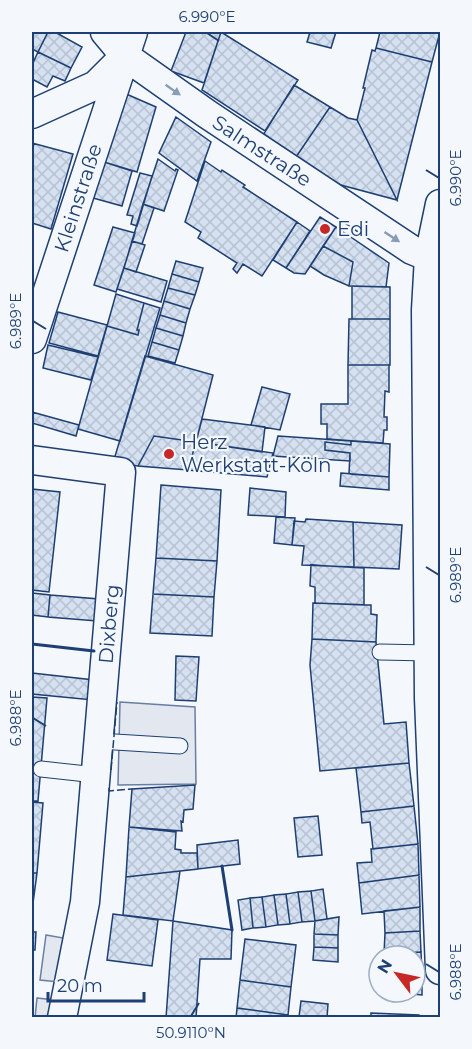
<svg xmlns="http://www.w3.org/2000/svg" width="472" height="1049" font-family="Montserrat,sans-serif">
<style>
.parking{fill:#e3e8f0;stroke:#687fa3;stroke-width:1.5}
.building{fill:url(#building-cross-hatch);stroke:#1d3f73;stroke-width:1.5}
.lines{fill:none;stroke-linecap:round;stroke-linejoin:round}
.service-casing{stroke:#1d3f73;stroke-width:17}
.minor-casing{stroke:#1d3f73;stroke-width:31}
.service{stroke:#f4f7fb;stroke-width:15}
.minor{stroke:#f4f7fb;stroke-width:28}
.fence{stroke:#1d3f73;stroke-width:1.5;stroke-dasharray:8 3;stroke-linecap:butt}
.wall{stroke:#1d3f73;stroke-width:3}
.oneway{fill:#889bb7}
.ticks{fill:none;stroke:#1d3f73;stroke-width:2}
.poi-dot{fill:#c62828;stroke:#f4f7fb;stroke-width:2}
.labels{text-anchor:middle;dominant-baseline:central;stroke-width:4.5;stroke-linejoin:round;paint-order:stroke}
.street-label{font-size:20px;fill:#1d3f73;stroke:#f4f7fb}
.poi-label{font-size:20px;fill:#1d3f73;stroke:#f4f7fb;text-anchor:start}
.neatline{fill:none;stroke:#1d3f73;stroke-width:2}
.ticks-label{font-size:15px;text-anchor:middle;fill:#1d3f73}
</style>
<defs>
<pattern id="building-cross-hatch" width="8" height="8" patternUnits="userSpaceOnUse" patternTransform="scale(1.5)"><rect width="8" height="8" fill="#d5e0f0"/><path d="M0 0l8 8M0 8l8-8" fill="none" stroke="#b6c1d1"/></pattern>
</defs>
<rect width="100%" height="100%" fill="#f4f7fb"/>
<path class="parking" d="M120,702L195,707L196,784L118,785Z
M46,935L69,939L59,982L40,980Z
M37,998L55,1000L50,1017L35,1018Z"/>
<path class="building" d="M32,32H48L38,52L32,49Z
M48,32H55L82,47L71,68L38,52Z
M186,32H221L204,83L171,71Z
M221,32L298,80L265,131L202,90Z
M310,32H336L331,48L307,42Z
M380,32H440L432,62L376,48Z
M376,48L432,62L397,200L357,120L365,88H363L372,50L375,51Z
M38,52L71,68L65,81L53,76L47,87L32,79V65Z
M294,85L330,107L296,157L263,135Z
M124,93L156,107L137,172L104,162Z
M330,107L348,118L357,120L397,200L337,184L296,157Z
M176,117L211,142L197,181L159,153Z
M32,143L73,154L51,229L32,223Z
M158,159L175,171L176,169L178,170L164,211L143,204Z
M205,161L221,172L222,170L245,185L243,187L297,222L262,276L243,264L237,273L233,269L237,263L198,238L201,232L185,222Z
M104,162L132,171L122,206L93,198Z
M140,173L152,176L137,226L131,224L133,216L127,215Z
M143,204L154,208L142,244L132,241Z
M320,217L336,227L305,274L294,273L286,268Z
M297,222L310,231L286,268L273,260Z
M113,227L135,233L116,292L94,285Z
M336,227L389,263L386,287L349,286L353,262L323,246Z
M132,241L145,245L136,272L124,268Z
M323,246L353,262L349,286L324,275L310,266Z
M176,261L203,268L199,282L172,274Z
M124,268L167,281L161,302L117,289Z
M172,274L199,282L195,295L168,288Z
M352,286L390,287V319H352Z
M168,288L195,295L190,309L164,301Z
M116,294L144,303L137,330H139L138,335L107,326Z
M164,301L190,309L186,323L160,315Z
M144,303L160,308L120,441L78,429L107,326L138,335L139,330H137Z
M58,312L107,325L98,356L49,343Z
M160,315L186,323L183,336L156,328Z
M349,319H390V365H348Z
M156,328L183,336L179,350L152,342Z
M152,342L179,350L175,363L148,356Z
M48,345L98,357L91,380L43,368Z
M145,356L213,375L196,442L154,436L138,466L113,463Z
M348,365H389V392L385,391L384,417H387V430H384L383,443L327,439V424H321V404H348Z
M262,387L290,394L280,430L251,425Z
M32,412L79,425L76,436L32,423Z
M202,419L265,427L262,452L196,442Z
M154,436L196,442L188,470L138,466Z
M278,436L351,441V445L325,442V450L350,453V461L273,456Z
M351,441L390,444L389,477L349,474L350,453L325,450V442L351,445Z
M196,442L273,453L267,477L188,470Z
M341,473L389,477V490L340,486Z
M161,485L221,490L217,561L156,558Z
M250,488L286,492L285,517L248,515Z
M32,489L60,492L49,592L32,590Z
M276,517L295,518L292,545L274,543Z
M306,519L353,522L354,567L302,565L304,546L292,545L294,521L305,522Z
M353,522L402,525L399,569L354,567Z
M156,558L217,561L214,597L153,594Z
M311,565L364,568V605L315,603V587L310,586Z
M32,593L50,595L48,617L32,615Z
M153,594L214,597L212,636L150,633Z
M50,595L99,599L97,621L48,617Z
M313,603L371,605V614L377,615L376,642L312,639Z
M312,639L376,642L384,724L406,722L409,763L320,771L310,665Z
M176,656L199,657L196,701L175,700Z
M32,673L94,680L93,700L32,694Z
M32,697L47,698L38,801H32Z
M409,763L414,806L361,812L356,768Z
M195,785L193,809L184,810L183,822L181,821L182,831L129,827L132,789Z
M32,802L43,803L37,873H32Z
M414,806L418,844L373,849L370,822L362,823L361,812Z
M318,816L322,855L298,857L294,818Z
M129,827L176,832L175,849L181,850V853H197L198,869L126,877Z
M238,840L240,864L198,869L197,845Z
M418,844L419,875L359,883L357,863L372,862L371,849Z
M180,871L173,921L123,915L126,877Z
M32,873H37L33,903H32Z
M419,875L420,907L362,914L359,883Z
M323,889L327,919L315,921L311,891Z
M311,891L315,921L302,922L298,892Z
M298,892L302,922L290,924L286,894Z
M286,894L290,924L278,925L274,895Z
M274,895L278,925L266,927L262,897Z
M262,897L266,927L253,928L250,898Z
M250,898L253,928L242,930L238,900Z
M420,907V931L385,933L384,911Z
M113,914L158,920L152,966L107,960Z
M339,917L338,935L314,934L315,921Z
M173,921L232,930L231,959H200L196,1018H166Z
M420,931L421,952L384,954L385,933Z
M32,932H36L35,950H32Z
M314,934L338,935V948L314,947Z
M245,939L296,945L291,987L240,980Z
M314,947L338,948V962L313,960Z
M421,952L422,973H415V956H385L384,954Z
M415,973H422V995L389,992H415Z
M240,980L291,987L288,1015L237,1008Z
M301,1001L328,1004L327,1018L299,1017Z
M237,1008L288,1015L287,1018H236Z
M371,1013L419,1015L420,1018H371Z"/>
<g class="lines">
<g class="service-casing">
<path id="service" d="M380,652L429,653
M99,741L180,746
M41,769L96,775"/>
</g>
<g class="minor-casing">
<path id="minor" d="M105,32L125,56L207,114L412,250L429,257
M32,114L96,85L121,60
M440,204L429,257L426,310L429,698L440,970
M32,339L133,32
M32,460L121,472L85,902L62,1018"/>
</g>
<use href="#service" class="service"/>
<use href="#minor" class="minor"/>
<path class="fence" d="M111,770L117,702
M109,788V791L132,789"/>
<path class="wall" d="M32,644L94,651
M222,866L232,930"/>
</g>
<defs><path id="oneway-solid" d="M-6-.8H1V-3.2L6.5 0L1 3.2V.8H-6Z" transform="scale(1.5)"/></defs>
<g class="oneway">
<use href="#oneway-solid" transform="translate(173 90) rotate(35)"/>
<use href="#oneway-solid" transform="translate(392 237) rotate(33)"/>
</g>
<path class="ticks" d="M207,33L219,41M426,170L439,178M33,321L46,329M426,567L439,575M33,718L46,726M426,964L439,972M191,1016L199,1003"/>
<g class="poi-dot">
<circle cx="325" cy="229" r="6"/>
<circle cx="169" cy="454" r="6"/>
</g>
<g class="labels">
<g class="street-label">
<text transform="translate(262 151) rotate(33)">Salmstraße</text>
<text transform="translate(78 198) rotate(-72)">Kleinstraße</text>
<text transform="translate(109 624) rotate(-85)">Dixberg</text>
</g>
<g class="poi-label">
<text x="337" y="229">Edi</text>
<text x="181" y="442">Herz<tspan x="181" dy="23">Werkstatt-Köln</tspan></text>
</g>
</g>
<rect width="472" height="1049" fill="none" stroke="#f4f7fb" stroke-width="66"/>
<g transform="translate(397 974) rotate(302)"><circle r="28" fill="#f4f7fb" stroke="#9eadc5" stroke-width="1.5"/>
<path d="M0-4.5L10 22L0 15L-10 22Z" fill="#c62828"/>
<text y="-9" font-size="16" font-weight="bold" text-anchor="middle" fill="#1d3f73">N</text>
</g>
<path d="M48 992v9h96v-9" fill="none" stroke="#1d3f73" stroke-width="3"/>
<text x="57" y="992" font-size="18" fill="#1d3f73" stroke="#f4f7fb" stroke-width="4.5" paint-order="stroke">20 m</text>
<rect x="33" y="33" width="406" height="983" class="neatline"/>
<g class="ticks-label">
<text x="207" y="22">6.990°E</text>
<text transform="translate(456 178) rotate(-90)" y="5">6.990°E</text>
<text transform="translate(16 321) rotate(-90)" y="5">6.989°E</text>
<text transform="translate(456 575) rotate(-90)" y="5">6.989°E</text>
<text transform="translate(16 718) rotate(-90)" y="5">6.988°E</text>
<text transform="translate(456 972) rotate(-90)" y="5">6.988°E</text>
<text x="191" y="1038">50.9110°N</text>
</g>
</svg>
